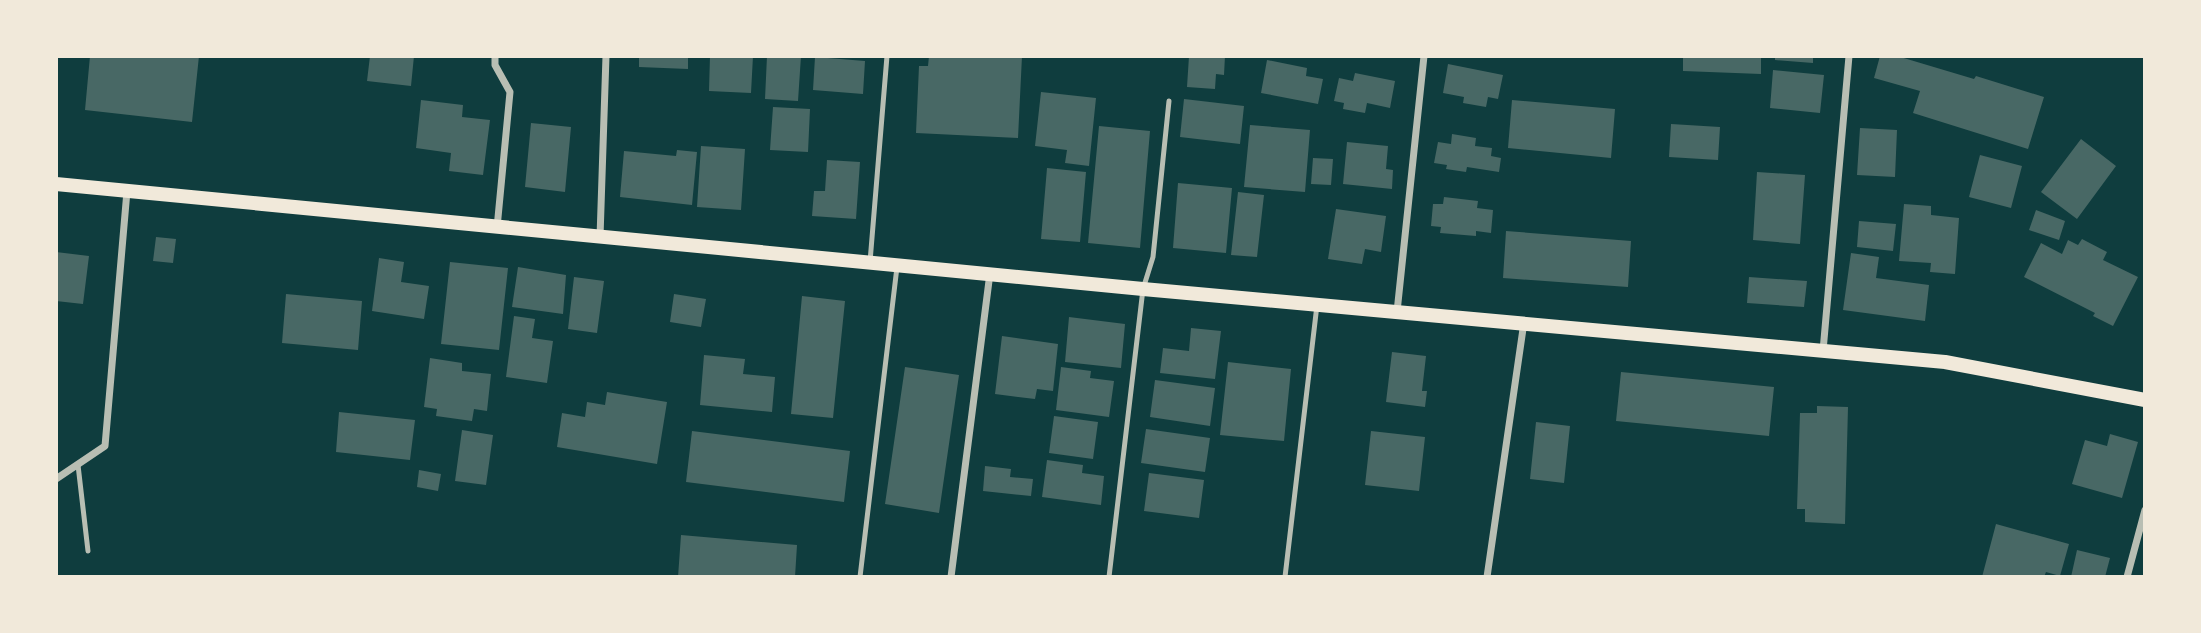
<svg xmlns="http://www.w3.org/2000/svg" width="2201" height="633" font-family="Barlow,sans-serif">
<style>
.building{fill:#486865}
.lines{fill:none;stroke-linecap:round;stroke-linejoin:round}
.service{stroke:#b8beb3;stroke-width:5}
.minor{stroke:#b8beb3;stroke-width:7}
.secondary{stroke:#f1e9da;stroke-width:14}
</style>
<rect width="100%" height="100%" fill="#0f3d3e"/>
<path class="building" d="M90,56H199L192,122L85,110Z
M370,56H414L411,86L367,81Z
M639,56H688V69L639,67Z
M710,56H753L751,93L709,91Z
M767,56H801L798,101L765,99Z
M929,56H1022L1018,138L916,133L919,66H928Z
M1189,56H1225L1224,75L1216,74L1215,89L1187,87Z
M1683,56H1761V74L1683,71Z
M1775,56H1813V63L1775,60Z
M1880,56H1897L1974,79L1976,76L2044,97L2028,149L1913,113L1920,91L1874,78Z
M815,57L865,61L863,94L813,90Z
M1267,60L1307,68L1306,76L1323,79L1318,104L1261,93Z
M1448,64L1503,75L1498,99L1488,97L1486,107L1463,103L1464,97L1443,93Z
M1773,70L1824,75L1820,113L1770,108Z
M1355,73L1395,81L1390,108L1367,103L1365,113L1343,109L1344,103L1334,101L1339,78L1353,81Z
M1041,92L1096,98L1089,166L1065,163L1067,150L1035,146Z
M1184,99L1244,106L1240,144L1180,137Z
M421,100L463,105L462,117L490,120L483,175L449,171L451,153L416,148Z
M1512,100L1615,109L1611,158L1508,148Z
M773,107L810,109L808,152L770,150Z
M531,123L571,127L565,192L525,187Z
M1671,124L1720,127L1718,160L1669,157Z
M1250,125L1310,130L1305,192L1244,187Z
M1099,126L1150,131L1140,248L1088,243Z
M1860,128L1897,130L1895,177L1857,175Z
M1452,134L1476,138L1475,146L1492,148L1491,156L1501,158L1499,172L1467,167L1466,172L1446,169L1447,165L1434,163L1438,142L1451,144Z
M2081,139L2116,166L2077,219L2041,192Z
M1347,142L1388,146L1386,169L1393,170L1392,189L1343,184Z
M701,146L745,149L741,210L697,207Z
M677,150L697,152L692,205L620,197L624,151L676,156Z
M1980,155L2022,166L2011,208L1969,197Z
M1313,158L1333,159L1331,185L1311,184Z
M827,160L860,162L856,219L812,216L814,191H825Z
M1047,168L1086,172L1080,242L1041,239Z
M1757,172L1805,175L1800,244L1753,240Z
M1178,183L1232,188L1226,253L1173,248Z
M1238,192L1264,195L1257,257L1231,255Z
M1444,197L1478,201L1477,208L1493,210L1491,233L1476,231V236L1440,233L1441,227L1431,226L1433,204H1443Z
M1904,204L1931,206V215L1959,218L1955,274L1930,272L1931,263L1899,261Z
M1336,209L1386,216L1381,252L1365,249L1362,264L1328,259Z
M2036,210L2065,221L2059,240L2029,230Z
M1859,221L1896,224L1893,251L1857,247Z
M1506,231L1631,241L1628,287L1503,278Z
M156,237L176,239L173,263L153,261Z
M2082,239L2107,252L2103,260L2138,277L2113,326L2093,316L2095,313L2024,277L2041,243L2062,254L2068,240L2078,245Z
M56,252L89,256L83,304L56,301Z
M1851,253L1879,257L1876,278L1929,285L1925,321L1843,310Z
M379,258L404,262L401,282L429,286L424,319L372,311Z
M450,262L508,268L499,350L441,344Z
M518,267L566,275L563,314L512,307Z
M574,277L604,281L597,333L568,329Z
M1749,277L1807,281L1804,307L1747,303Z
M286,294L362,301L358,350L282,343Z
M674,294L706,299L701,327L670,322Z
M802,296L845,301L833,418L791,414Z
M514,316L535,319L532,338L553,341L547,383L506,377Z
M1069,317L1125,324L1121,368L1065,362Z
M1191,328L1221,331L1215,379L1160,373L1163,348L1189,351Z
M1002,336L1058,344L1053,391L1037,389L1035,399L995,394Z
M1392,352L1426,356L1422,391H1427L1425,407L1386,402Z
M704,355L745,359L743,374L775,377L772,412L700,405Z
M430,358L462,363V371L491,374L487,411L474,409L472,421L436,416L437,409L424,407Z
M1228,362L1291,369L1284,441L1220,435Z
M905,367L959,375L939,513L885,504Z
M1061,367L1091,371L1090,378L1114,381L1109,417L1056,410Z
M1621,372L1774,387L1769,436L1616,421Z
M1155,380L1215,388L1210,426L1150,417Z
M607,392L667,402L657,464L557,447L562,413L585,417L587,402L605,405Z
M1817,406L1848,407L1845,524L1805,522V509H1797L1800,413H1817Z
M339,412L415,420L410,460L336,452Z
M1054,416L1098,422L1093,459L1049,453Z
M1536,422L1570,426L1564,483L1530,479Z
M1146,429L1210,438L1205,472L1141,463Z
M462,430L493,435L486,485L455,481Z
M692,431L850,451L844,502L686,482Z
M1371,431L1425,437L1419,491L1365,485Z
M2110,434L2138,442L2122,498L2072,484L2085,440L2107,446Z
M1047,460L1083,465L1082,473L1104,476L1101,505L1042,497Z
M985,466L1011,469L1010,477L1033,479L1031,496L983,491Z
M419,470L441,474L438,491L417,487Z
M1149,473L1204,480L1199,518L1144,511Z
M1996,524L2069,544L2060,576L2046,572L2044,577H1982Z
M681,535L797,545L795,577H678Z
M2077,550L2110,558L2105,577H2071Z"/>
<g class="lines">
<path class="service" d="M870,262L887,56
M78,465L88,551
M860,577L897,267
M1109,577L1143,289L1153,257L1169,101
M1285,577L1317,305"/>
<path class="minor" d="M495,56V65L510,92L497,228
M600,237L606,56
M1397,312L1424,56
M1823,351L1849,56
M56,479L105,446L127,191
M951,577L990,273
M1487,577L1524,322
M2127,577L2145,510"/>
<path class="secondary" d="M56,184L1143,289L1945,362L2145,400"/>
</g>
<rect width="2201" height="633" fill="none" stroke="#f1e9da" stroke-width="116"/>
</svg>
